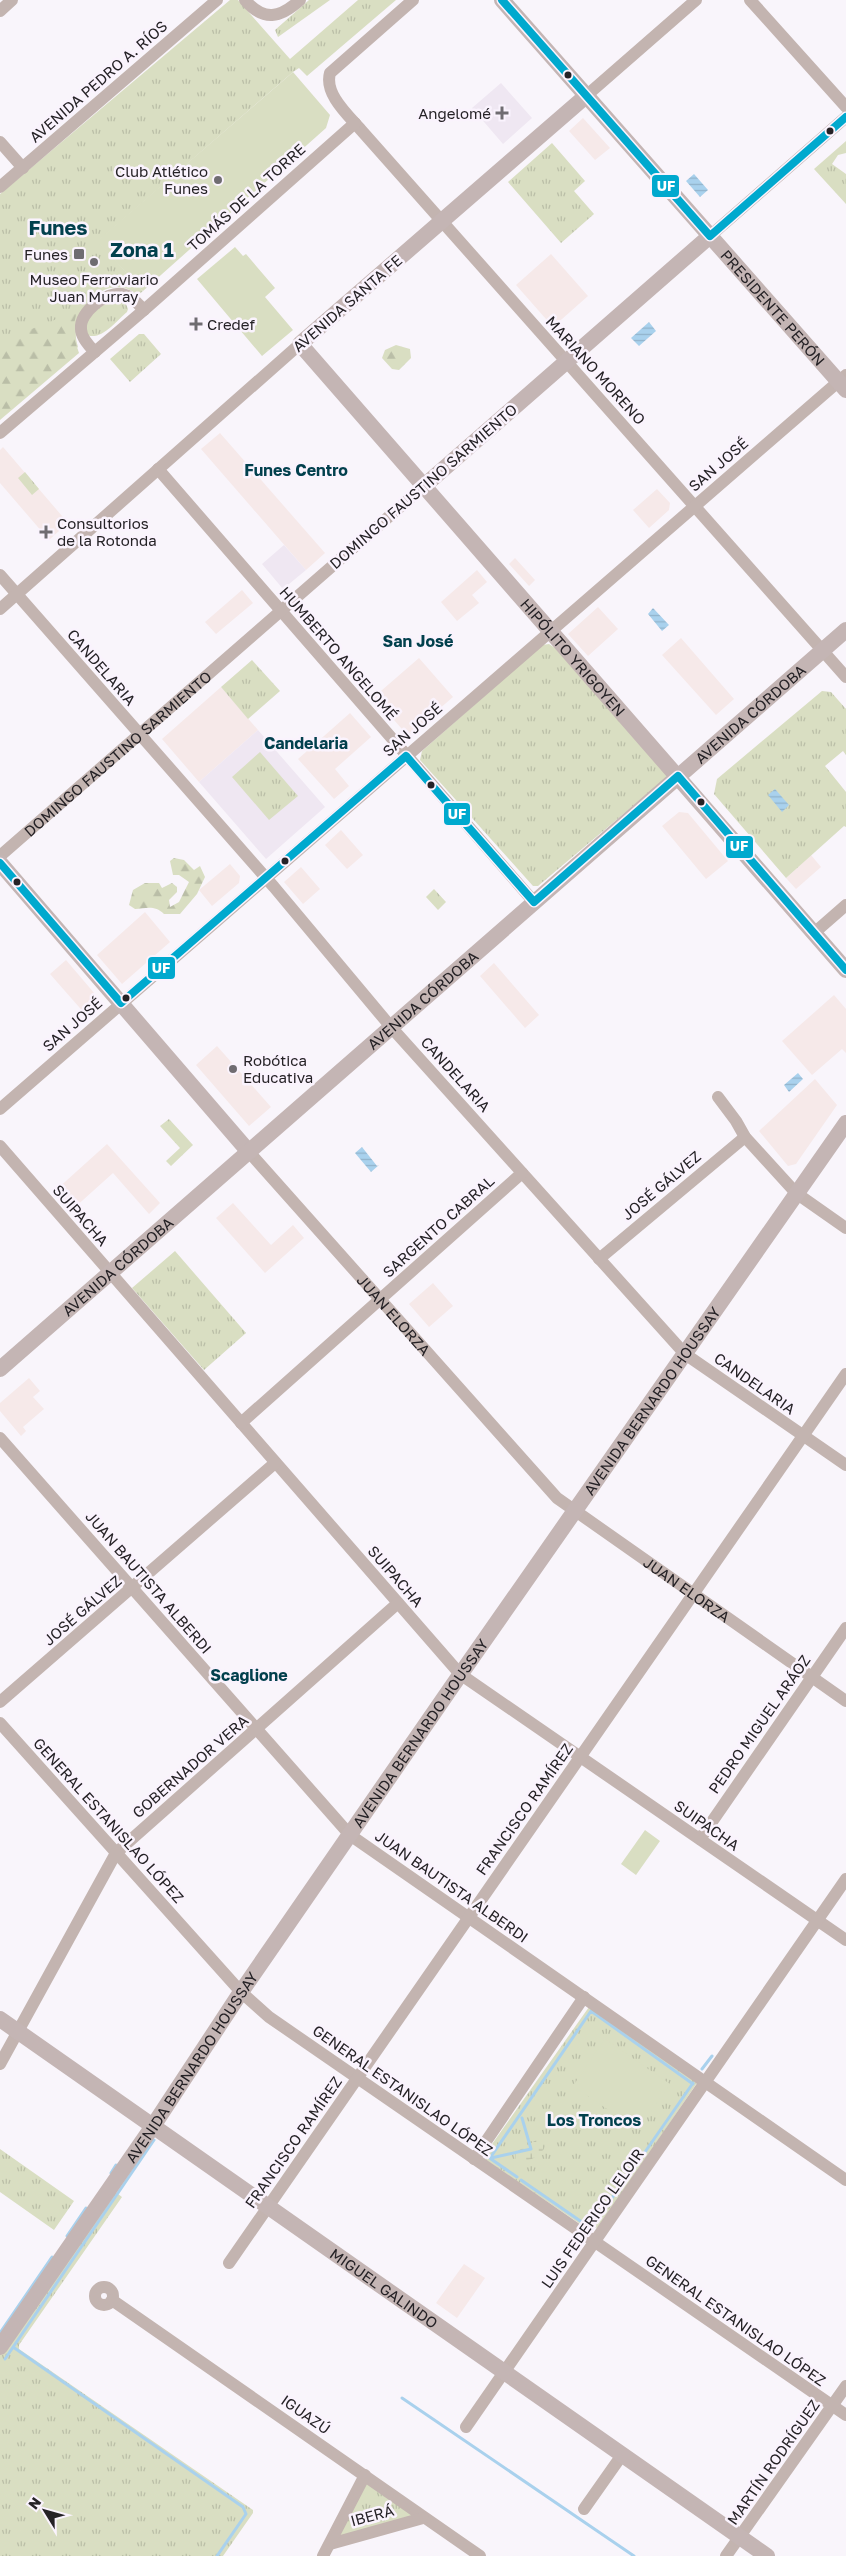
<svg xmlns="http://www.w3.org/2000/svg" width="846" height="2556" font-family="'Golos Text',sans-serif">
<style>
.commercial{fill:#f6e9e9}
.built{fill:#efe7f2}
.grass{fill:url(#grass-tufts)}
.forest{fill:url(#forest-firs)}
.wetland{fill:url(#wetland-marsh)}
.pitch{fill:#d9dec2}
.water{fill:url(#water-rules)}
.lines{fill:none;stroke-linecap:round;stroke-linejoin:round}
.stream{stroke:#a9d1ed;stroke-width:3}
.minor{stroke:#c3b4b0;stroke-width:12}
.major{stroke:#c4b5b4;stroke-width:16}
.bus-1-casing{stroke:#faf3fd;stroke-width:11}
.bus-1{stroke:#00a9ce;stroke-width:8}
.bus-dot{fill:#252226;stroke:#faf3fd;stroke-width:2}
.poi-dot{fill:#6f6c71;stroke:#faf3fd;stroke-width:2}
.labels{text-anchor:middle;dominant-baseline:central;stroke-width:5;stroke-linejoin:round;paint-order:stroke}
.street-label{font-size:15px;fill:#252226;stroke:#faf3fd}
.poi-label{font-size:15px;fill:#252226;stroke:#faf3fd;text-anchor:end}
.neighbourhood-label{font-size:16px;font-weight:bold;fill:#02404d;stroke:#faf3fd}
.district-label{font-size:20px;font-weight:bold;fill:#02404d;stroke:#faf3fd}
.line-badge{stroke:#faf3fd;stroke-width:2}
.badge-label{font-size:14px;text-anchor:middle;font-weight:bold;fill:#fff}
</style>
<defs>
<pattern id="grass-tufts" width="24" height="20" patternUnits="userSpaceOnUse" patternTransform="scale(1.25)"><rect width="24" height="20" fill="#d9dec2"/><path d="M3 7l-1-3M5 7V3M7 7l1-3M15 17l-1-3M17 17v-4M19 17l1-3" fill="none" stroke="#babea7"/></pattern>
<pattern id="forest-firs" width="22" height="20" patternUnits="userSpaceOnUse" patternTransform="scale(1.25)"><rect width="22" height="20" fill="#d9dec2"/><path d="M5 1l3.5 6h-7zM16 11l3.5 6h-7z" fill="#babea7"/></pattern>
<pattern id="wetland-marsh" width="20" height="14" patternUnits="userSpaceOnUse" patternTransform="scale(1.25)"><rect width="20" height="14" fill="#d9dec2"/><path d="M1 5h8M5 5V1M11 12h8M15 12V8" fill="none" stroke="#babea7"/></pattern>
<pattern id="water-rules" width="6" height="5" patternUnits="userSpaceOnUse" patternTransform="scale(1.25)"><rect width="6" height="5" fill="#a9d1ed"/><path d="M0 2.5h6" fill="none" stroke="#91b3cb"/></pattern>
</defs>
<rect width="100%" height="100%" fill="#f9f5fb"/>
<path class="commercial" d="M583,118L610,148L595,160L569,131Z
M551,254L588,296L553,327L516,285Z
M220,433L325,553L306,570L201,449Z
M3,447L68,523L49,540L0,483V450Z
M657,489L670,503L669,510L649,528L633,510Z
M515,558L535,580L529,586L509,564Z
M477,570L487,582L472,595L479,603L457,621L441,602Z
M242,590L253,603L216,634L205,622Z
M598,607L618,629L588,656L568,634Z
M681,638L734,699L716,715L662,655Z
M419,658L453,697L408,736L374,697Z
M221,687L258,730L199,782L162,739Z
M350,713L371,737L335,769L349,786L334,799L298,759Z
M679,812L688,813L728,861L706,879L662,826Z
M341,830L363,855L347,869L325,845Z
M811,855L821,867L796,889L786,878Z
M230,864L240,876L239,883L212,906L199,890Z
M301,867L320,889L303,904L284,882Z
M145,912L170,942L122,984L97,955Z
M66,960L101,1001L86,1015L50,974Z
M494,963L539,1015L525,1028L480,976Z
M834,995L846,1009V1053L842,1049L812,1075L782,1041Z
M217,1046L271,1107L249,1126L196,1065Z
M815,1079L837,1105L796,1164L788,1166L759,1131Z
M107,1144L160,1203L149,1214L113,1173L73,1209L56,1190Z
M233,1203L271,1245L293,1225L304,1238L265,1273L216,1218Z
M433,1283L453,1306L429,1327L409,1304Z
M29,1378L40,1391L33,1397L44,1409L23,1427L26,1431L21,1436L0,1411V1403Z
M464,2264L485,2278L457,2318L436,2303Z"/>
<path class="built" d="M501,83L532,118L503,144L472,108Z
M284,545L306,570L283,589L262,564Z
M258,730L325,807L266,859L199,782Z"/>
<path class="grass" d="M230,0H238L290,59L358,0H396L307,76L299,68L293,72L98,241L143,291L138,295C106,269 66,313 78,347L0,414V194Z
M309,0H330L278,37L275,30Z
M846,141V153L838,155L832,164L846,174V204L814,169Z
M552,143L585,181L574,191L594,214L561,243L508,182Z
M112,298L126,304L128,309L127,312C116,321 100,343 85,334L87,318Z
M139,334H144L161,354L130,382L110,359Z
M25,472L39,489L32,495L18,478Z
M549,644L555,648L667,774L666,778L538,886H533L420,760L422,751L542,645Z
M252,660L280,691L248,719L221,687Z
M822,691L831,692L846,709V755L843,751L825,766L846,792V827L844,826L786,878L714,794L717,779Z
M260,752L298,796L269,820L232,777Z
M434,889L446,902L438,910L426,897Z
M169,1119L193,1145L171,1166L166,1161L180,1148L160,1126Z
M175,1251L246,1333L204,1370L132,1288Z
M589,2007L697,2083L599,2227L589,2230L486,2160L485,2154Z
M0,2149L74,2201L54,2230L0,2192Z
M110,2188L122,2197L19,2345V2349L253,2510V2513L223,2556H0V2347Z
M365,2475L423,2518L330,2544Z"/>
<path class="forest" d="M77,311L72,332L79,353L0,420V337L9,338Z
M396,345L410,349L411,358L399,370L392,369L382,358L385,350Z
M174,858L184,860L194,870L200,866L205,877L197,894L180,914H164C155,905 147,908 135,909L129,905L133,890L145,883H159L162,888L172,883L177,887V892L169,900L170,907L179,902L189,882L179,875H173L170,861Z"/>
<path class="wetland" d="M538,2139L547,2142C543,2155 530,2164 516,2159V2152Z"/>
<path class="pitch" d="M293,72L330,115L326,128L143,291L97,241Z
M235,247L243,256L246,254L275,288L265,297L293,330L262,356L197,279Z
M645,1830L660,1841L636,1875L621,1864Z
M605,2039L670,2084L638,2130L573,2086Z"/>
<path class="water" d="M694,174L708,190L700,197L686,181Z
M649,322L656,331L639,346L631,338Z
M653,608L669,625L662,631L648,614Z
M775,789L789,805L782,812L768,795Z
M798,1073L803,1079L789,1092L784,1085Z
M362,1147L377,1166L379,1165L371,1172L355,1153Z"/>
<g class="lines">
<path class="stream" d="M702,2069L712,2056
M645,2152L693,2083
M490,2158L591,2011L693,2084
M491,2158L531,2149L522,2118
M491,2159L517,2177
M111,2173L116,2165
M521,2180L589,2227L593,2224L643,2155
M67,2236L86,2208
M0,2333L52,2257
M13,2347L243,2507L246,2514L217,2556
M5,2359L154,2140
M402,2398L634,2556"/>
<g class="minor">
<path d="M245,0C264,22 280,18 300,0"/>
<path d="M413,0L330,73C324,94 348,115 361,130L846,677"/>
<path d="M750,0L846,107"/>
<path d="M0,11L12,0"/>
<path d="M586,96L696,0"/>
<path d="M0,142L23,168"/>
<path d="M0,187L217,0"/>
<path d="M710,236L846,117"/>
<path d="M95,352C89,346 81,337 81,329C79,312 107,291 122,294C132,296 137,303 144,310"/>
<path d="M0,433L144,310L355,123"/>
<path d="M158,469L534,902"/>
<path d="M0,575L274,887L391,1027L685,1354L846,1465"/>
<path d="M0,609L300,344"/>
<path id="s1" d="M0,856L424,486"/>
<path d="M814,933L846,905"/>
<path d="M718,1097L736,1121L745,1137L796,1193L846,1228"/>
<path d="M0,1109L846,375"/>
<path d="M0,1146L460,1674L846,1940"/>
<path id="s2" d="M249,1152L557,1498L846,1701"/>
<path d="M599,1259L745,1137"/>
<path d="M241,1423L522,1173"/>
<path d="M0,1438L350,1835L846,2180"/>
<path d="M0,1702L275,1463"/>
<path d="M0,1723L241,1992L269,2017L846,2415"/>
<path d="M700,1839L846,1628"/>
<path d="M0,2064L116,1853L398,1603"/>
<path d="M474,2159L584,1997"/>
<path d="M229,2263L846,1374"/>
<circle cx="104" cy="2296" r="9"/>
<path d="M112,2300L480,2556"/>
<path d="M466,2427L846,1879"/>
<path d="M584,2509L622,2455"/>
<path d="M330,2544L423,2518"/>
<path d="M323,2556L365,2475"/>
<path d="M726,2556L846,2386"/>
</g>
<g class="major">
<path id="s3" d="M502,0L846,390"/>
<path id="s4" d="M586,96L300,344L846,970"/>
<path d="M424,486L710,236"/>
<path d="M0,863L249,1152"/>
<path id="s5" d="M0,1369L846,630"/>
<path id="s6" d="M0,2019L767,2556"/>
<path id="s7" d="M0,2347L153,2126L241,1992L453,1685L846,1123"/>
</g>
<g class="bus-1-casing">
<path id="bus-1" d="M502,0L710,236L846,117
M0,863L121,1003L406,756L534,902L678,776L846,970"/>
</g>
<use href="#bus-1" class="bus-1"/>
</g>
<g class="bus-dot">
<circle cx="568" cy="75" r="4.5"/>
<circle cx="830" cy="131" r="4.5"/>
<circle cx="431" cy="785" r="4.5"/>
<circle cx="701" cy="802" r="4.5"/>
<circle cx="285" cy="861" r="4.5"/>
<circle cx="17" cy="882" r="4.5"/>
<circle cx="126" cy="998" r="4.5"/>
</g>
<g class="poi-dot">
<path d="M499.5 105.5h5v5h5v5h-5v5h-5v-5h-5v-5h5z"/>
<circle cx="218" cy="180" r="5"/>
<rect x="73" y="248" width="12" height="12" rx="2.5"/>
<circle cx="94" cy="262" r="5"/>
<path d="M193.5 316.5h5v5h5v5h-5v5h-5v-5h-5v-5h5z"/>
<path d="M43.5 524.5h5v5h5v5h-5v5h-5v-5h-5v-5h5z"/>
<circle cx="233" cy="1069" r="5"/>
</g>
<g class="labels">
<g class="street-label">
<text transform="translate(98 81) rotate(-41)">AVENIDA PEDRO A. RÍOS</text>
<text transform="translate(246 197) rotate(-42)">TOMÁS DE LA TORRE</text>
<text transform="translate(347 303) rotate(-41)">AVENIDA SANTA FE</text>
<text stroke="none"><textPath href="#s3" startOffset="410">PRESIDENTE PERÓN</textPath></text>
<text transform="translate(596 370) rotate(48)">MARIANO MORENO</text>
<text transform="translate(718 464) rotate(-41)">SAN JOSÉ</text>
<text transform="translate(423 486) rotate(-41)">DOMINGO FAUSTINO SARMIENTO</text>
<text transform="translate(339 653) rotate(49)">HUMBERTO ANGELOMÉ</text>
<text stroke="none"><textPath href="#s4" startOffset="794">HIPÓLITO YRIGOYEN</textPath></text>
<text transform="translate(102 667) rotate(49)">CANDELARIA</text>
<text stroke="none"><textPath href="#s5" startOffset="996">AVENIDA CÓRDOBA</textPath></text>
<text transform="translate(412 729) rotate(-41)">SAN JOSÉ</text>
<text stroke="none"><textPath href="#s1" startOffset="156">DOMINGO FAUSTINO SARMIENTO</textPath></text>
<text stroke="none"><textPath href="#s5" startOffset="561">AVENIDA CÓRDOBA</textPath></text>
<text transform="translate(72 1024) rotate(-41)">SAN JOSÉ</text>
<text transform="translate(456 1074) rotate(48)">CANDELARIA</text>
<text transform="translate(661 1185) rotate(-40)">JOSÉ GÁLVEZ</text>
<text transform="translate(81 1215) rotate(49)">SUIPACHA</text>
<text transform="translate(438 1226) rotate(-42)">SARGENTO CABRAL</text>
<text stroke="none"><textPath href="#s5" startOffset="156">AVENIDA CÓRDOBA</textPath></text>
<text stroke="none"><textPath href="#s2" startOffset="218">JUAN ELORZA</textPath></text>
<text transform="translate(755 1383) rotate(35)">CANDELARIA</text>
<text stroke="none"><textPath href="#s7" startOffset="1149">AVENIDA BERNARDO HOUSSAY</textPath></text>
<text transform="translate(396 1576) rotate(49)">SUIPACHA</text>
<text transform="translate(149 1582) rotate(49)">JUAN BAUTISTA ALBERDI</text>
<text stroke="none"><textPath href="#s2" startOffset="622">JUAN ELORZA</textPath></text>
<text transform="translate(82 1610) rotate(-41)">JOSÉ GÁLVEZ</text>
<text transform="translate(759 1724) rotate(-55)">PEDRO MIGUEL ARÁOZ</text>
<text stroke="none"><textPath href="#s7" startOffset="744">AVENIDA BERNARDO HOUSSAY</textPath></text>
<text transform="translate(190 1766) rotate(-41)">GOBERNADOR VERA</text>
<text transform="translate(524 1809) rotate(-55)">FRANCISCO RAMÍREZ</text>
<text transform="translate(109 1820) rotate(48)">GENERAL ESTANISLAO LÓPEZ</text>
<text transform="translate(707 1825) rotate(35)">SUIPACHA</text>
<text transform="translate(452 1886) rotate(35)">JUAN BAUTISTA ALBERDI</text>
<text stroke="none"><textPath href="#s7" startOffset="339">AVENIDA BERNARDO HOUSSAY</textPath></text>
<text transform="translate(403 2090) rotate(35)">GENERAL ESTANISLAO LÓPEZ</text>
<text transform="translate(293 2142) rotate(-55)">FRANCISCO RAMÍREZ</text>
<text transform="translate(592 2218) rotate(-55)">LUIS FEDERICO LELOIR</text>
<text stroke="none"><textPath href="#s6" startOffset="469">MIGUEL GALINDO</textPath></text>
<text transform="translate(736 2320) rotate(35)">GENERAL ESTANISLAO LÓPEZ</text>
<text transform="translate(306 2414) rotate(35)">IGUAZÚ</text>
<text transform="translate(773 2462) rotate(-55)">MARTÍN RODRÍGUEZ</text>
<text transform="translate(372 2515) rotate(-15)">IBERÁ</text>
</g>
<g class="poi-label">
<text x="491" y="113">Angelomé</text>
<text x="208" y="171">Club Atlético<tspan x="208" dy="17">Funes</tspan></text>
<text x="68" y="254">Funes</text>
<text x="94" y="279" text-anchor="middle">Museo Ferroviario<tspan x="94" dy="17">Juan Murray</tspan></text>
<text x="207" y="324" text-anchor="start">Credef</text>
<text x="57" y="523" text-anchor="start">Consultorios<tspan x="57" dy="17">de la Rotonda</tspan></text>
<text x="243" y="1060" text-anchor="start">Robótica<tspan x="243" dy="17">Educativa</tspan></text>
</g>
<g class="neighbourhood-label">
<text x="296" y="470">Funes Centro</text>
<text x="418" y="641">San José</text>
<text x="306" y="743">Candelaria</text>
<text x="249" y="1675">Scaglione</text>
<text x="594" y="2120">Los Troncos</text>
</g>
<g class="district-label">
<text x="58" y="227">Funes</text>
<text x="142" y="249">Zona 1</text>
</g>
</g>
<g class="line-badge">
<rect x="651" y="174" width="29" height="24" rx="5" fill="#00a9ce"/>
<rect x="443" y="802" width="28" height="24" rx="5" fill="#00a9ce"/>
<rect x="725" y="835" width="29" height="24" rx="5" fill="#00a9ce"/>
<rect x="147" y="956" width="29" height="24" rx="5" fill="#00a9ce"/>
</g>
<g class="badge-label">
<text x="666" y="191">UF</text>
<text x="457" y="819">UF</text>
<text x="739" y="851">UF</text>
<text x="161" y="973">UF</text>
</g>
<g transform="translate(45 2511) rotate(307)" stroke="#faf3fd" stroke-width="4" paint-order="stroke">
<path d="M0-4L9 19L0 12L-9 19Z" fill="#252226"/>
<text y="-8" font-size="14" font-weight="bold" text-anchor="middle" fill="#252226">N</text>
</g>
</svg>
